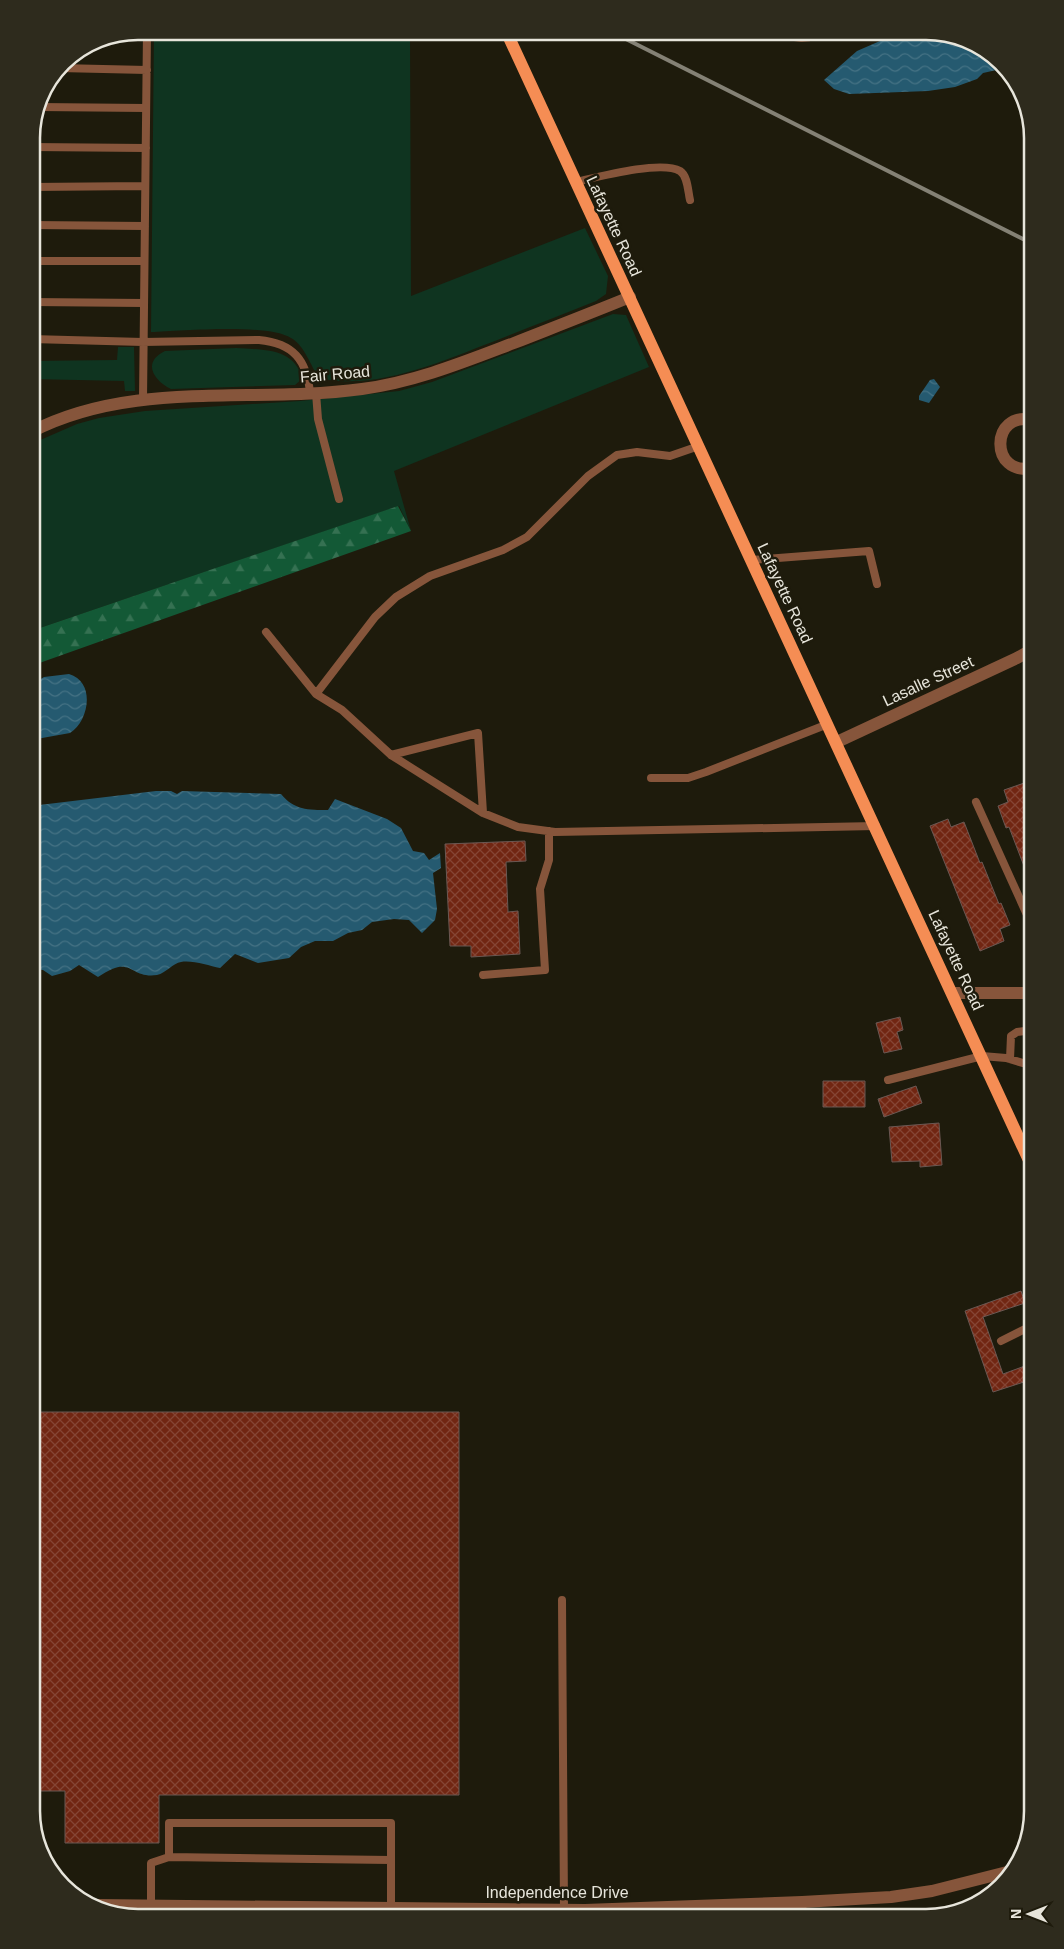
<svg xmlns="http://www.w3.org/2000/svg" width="1064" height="1949" font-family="Arial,sans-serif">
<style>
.grass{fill:#0f3420}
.forest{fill:url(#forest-firs)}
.water{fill:url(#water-waves)}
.building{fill:url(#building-cross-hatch);stroke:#6b5853}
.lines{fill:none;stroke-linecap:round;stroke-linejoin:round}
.service{stroke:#86553b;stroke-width:8}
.minor{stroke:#86553b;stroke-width:12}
.tertiary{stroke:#86553b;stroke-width:12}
.primary{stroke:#f58d54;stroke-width:12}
.rail{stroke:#848175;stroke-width:4}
.labels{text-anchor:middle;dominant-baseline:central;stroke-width:5;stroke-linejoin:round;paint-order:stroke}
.street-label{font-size:16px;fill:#e7e5db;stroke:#1e1b0c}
.rim{fill:none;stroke:#e7e5db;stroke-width:2.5}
</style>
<defs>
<pattern id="forest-firs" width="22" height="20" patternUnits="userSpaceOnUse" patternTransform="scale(1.25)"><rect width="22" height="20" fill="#135936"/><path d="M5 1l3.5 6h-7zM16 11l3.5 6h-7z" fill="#357152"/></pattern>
<pattern id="water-waves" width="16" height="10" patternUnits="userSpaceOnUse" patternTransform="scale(1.25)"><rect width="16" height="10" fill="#255a70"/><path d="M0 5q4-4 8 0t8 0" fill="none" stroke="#457284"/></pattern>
<pattern id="building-cross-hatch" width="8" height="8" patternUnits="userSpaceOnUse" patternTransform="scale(1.25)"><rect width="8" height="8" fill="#712612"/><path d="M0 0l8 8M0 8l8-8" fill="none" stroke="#854534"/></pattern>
</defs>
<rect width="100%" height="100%" fill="#1e1b0c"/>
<path class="grass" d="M154,31H410L411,296L585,228L608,276L606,294L596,301C564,314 532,326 500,339C447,359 376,392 319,378C310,365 305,346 291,338C268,323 181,331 151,332Z
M613,314L626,315L649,367L394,471L411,531L399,506L31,631V444L77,424L99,418L145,411L300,401L399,391L432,382Z
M118,347H134L135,391H125L124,381L31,379V361L117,360Z
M236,348C262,350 295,347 302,379L295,385L171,389C153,380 142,362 165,351Z"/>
<path class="forest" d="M398,506L411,531L31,666V631Z"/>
<path class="water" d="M903,31L933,32L985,49L1001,69L983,73L977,79L955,87L928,91L849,94L834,89L824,80L857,51Z
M934,379L940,387L929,403L919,400V396L930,380Z
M69,674C96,682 89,721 70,733L31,740V685L44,677Z
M156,791H171L177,794L182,791L281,794C294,810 308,810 328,810L335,799L387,819L401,828L413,851L424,853L429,860L440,853L441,868L433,873L437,909L435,920L422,933L409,920L394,919L372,922L362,930L348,933L333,941H315L301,947L289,958L258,963L235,954L220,968C209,966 193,960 181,962C173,963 166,973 157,975C128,979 133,953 98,977L79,965L70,971L52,976L43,970L31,969V806Z"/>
<path class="building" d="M1033,780V887H1032L1009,827L1006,828L998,806L1008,802L1004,790Z
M948,819L951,827L964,822L980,863L982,862L999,904L1001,903L1010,925L1000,929L1004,941L980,951L930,826Z
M525,841L526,861L506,862L508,912L518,911L520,954L471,957V946H450L445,844Z
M900,1017L903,1030L897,1032L902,1049L884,1053L876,1023Z
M823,1081H865V1107H823Z
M916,1086L922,1103L884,1117L878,1099Z
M939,1123L942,1165L920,1167V1161L892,1162L889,1127Z
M1021,1291L1025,1303L983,1317L1003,1374L1033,1363V1379L993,1392L965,1311Z
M31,1412H459V1795H159V1843H65V1791H40L41,1629H31Z"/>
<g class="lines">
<path class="service" d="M776,31C791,39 811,41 825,31
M59,68L147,70
M38,107L146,108
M31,147L146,148
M576,182C598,177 661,160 680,171C688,176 688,192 690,200
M31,187L145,186
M31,225L145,226
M31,261H144
M31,302L144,303
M31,339L143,342L259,340C293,343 307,360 310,393
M316,393L318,419L339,499
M143,400L147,31
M752,560L869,551L877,584
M266,632L316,694L342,710L391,755L483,813L518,827L555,832L876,826
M316,694L375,617L396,597L430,576L503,550L527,537L588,476L617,455L637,452L670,456L699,446
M391,755L478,733L483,813
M651,778H688L706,772L828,724
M976,802L1033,928
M483,975L545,970L540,889L549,860V831
M1010,1059L1011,1036L1017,1032L1033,1030
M888,1080L982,1056L1006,1058L1033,1066
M1001,1341L1033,1325
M562,1600L564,1910
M391,1860V1908
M802,1902L803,1918
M151,1906V1863L169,1857L391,1860V1823H169V1857"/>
<path class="minor" d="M31,432C133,379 252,404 362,389C415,382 464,362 514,343C552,328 591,313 630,297
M1033,468C989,477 990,410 1033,420
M837,742L1017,658L1033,649
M96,1905L585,1910L802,1902L891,1897L932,1891L1015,1870"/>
<path class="tertiary" d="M953,993H1033"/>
<path class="primary" d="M506,31L1033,1169"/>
<path class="rail" d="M610,31L1033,244"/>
</g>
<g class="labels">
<g class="street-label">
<text transform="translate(614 226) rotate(65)">Lafayette Road</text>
<text transform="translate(335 374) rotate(-5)">Fair Road</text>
<text transform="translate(785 593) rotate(65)">Lafayette Road</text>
<text transform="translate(928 681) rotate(-25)">Lasalle Street</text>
<text transform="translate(956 960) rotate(65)">Lafayette Road</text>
<text x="557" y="1892">Independence Drive</text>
</g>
</g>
<path d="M0 0H1064V1949H0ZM138 40H926A98 98 0 0 1 1024 138V1811A98 98 0 0 1 926 1909H138A98 98 0 0 1 40 1811V138A98 98 0 0 1 138 40Z" fill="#2e2b1d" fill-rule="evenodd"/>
<path class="rim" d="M138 40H926A98 98 0 0 1 1024 138V1811A98 98 0 0 1 926 1909H138A98 98 0 0 1 40 1811V138A98 98 0 0 1 138 40Z"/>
<g transform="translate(1029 1914) rotate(270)" stroke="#1e1b0c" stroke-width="4" paint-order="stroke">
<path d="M0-4L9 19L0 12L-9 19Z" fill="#e7e5db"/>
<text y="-8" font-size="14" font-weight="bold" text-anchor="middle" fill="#e7e5db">N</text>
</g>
</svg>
